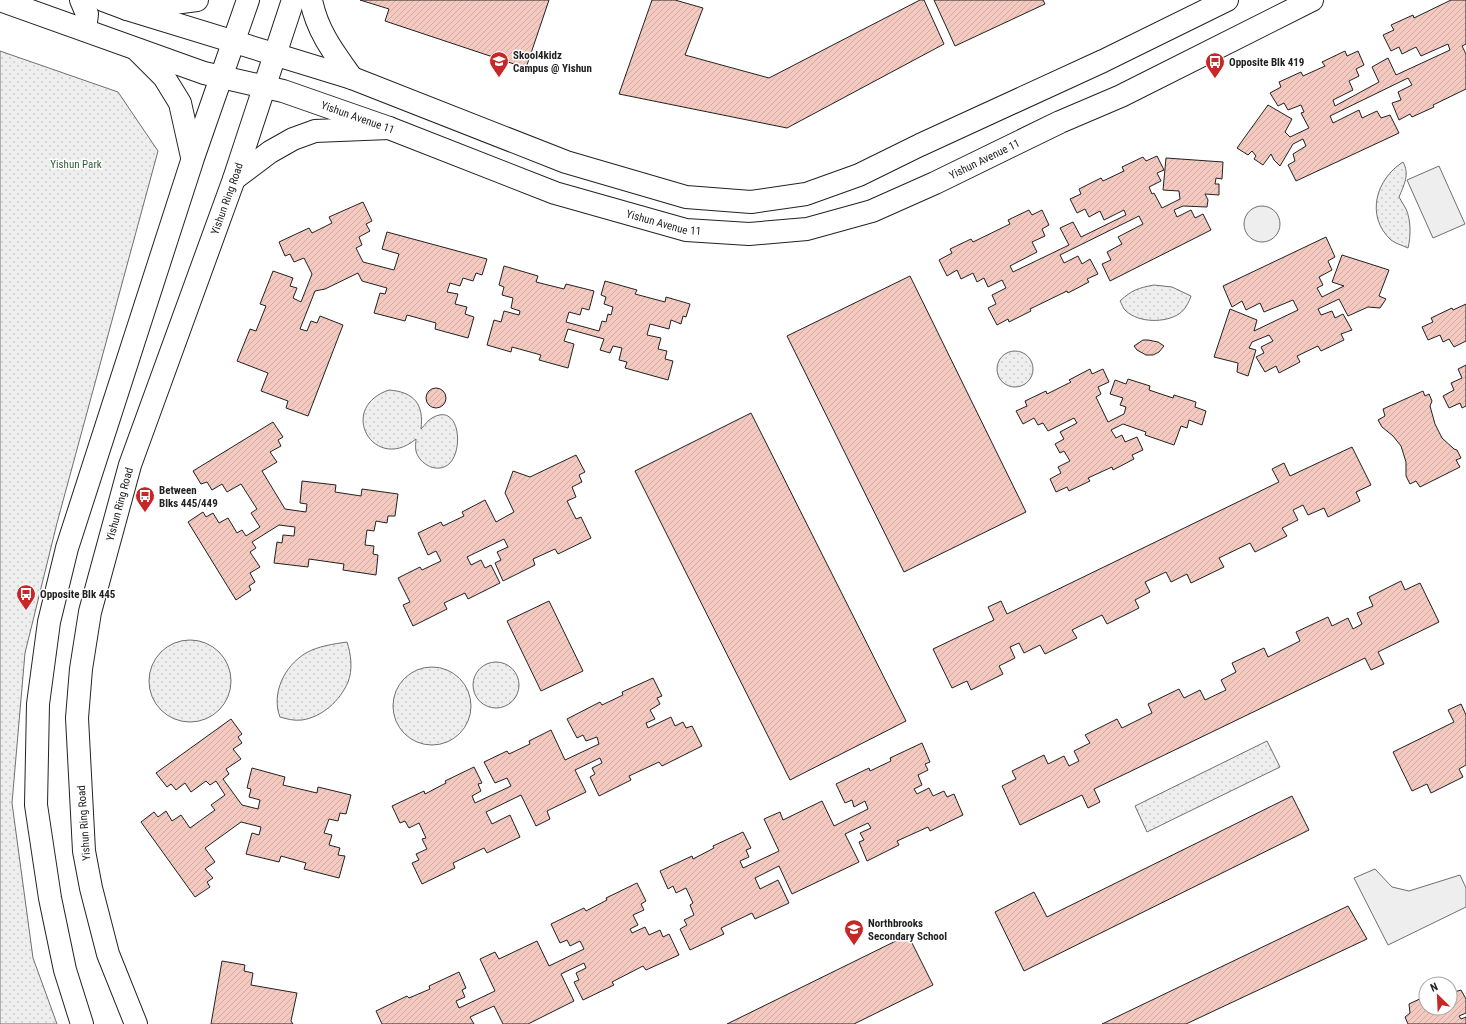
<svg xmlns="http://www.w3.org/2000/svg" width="1466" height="1024" font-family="'Roboto Condensed',sans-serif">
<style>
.green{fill:#eee;stroke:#6f6f6f}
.park{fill:url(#park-dots);stroke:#6f6f6f}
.building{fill:url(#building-hatch);stroke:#222}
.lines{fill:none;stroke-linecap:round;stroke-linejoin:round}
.tertiary-casing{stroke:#222;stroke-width:24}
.secondary-casing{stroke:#222;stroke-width:24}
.tertiary{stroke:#fff;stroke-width:22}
.secondary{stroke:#fff;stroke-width:22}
.labels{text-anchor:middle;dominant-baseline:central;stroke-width:3;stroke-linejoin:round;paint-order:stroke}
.poi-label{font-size:11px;font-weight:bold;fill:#222;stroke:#fff;text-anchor:start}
.street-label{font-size:11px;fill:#222;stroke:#fff}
.park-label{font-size:11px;fill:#2f5e38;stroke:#fff}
</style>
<defs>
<pattern id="park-dots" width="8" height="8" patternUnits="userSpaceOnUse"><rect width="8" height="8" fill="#eee"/><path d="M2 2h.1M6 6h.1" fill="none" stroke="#ccc" stroke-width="1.8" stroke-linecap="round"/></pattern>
<pattern id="building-hatch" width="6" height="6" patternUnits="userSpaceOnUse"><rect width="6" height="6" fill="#f3c9c0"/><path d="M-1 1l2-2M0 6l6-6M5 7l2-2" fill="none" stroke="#d0aca5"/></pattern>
</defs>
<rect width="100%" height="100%" fill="#fff"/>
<path class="green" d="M1439,166L1465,224L1433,238L1407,180Z
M1244 224a18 18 0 1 1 36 0a18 18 0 1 1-36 0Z
M1375,869L1392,887L1409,891L1460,875L1466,888V907L1388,945L1354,878Z"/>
<path class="park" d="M0,51L118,92L158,151L57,523L25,653L12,803L33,958L57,1024H0Z
M1403,162C1410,174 1404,185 1399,197C1401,201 1404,205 1406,209C1411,220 1411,236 1408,248C1402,245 1396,244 1391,240C1365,216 1376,179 1403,162Z
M1154,285L1172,287L1191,296C1189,302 1185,310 1179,314C1165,323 1139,323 1126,311C1123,309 1122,304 1120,301C1132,290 1138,288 1154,285Z
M997 369a18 18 0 1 1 36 0a18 18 0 1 1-36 0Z
M389,390C414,392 424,404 421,429C425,425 428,420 432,418C459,402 464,448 450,463C438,475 419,464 416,451C415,447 416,442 416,439C374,474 336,408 389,390Z
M149 681a41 41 0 1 1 82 0a41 41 0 1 1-82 0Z
M347,642C351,654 353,670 348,682C340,701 322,717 302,720C294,721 287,719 280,717C271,694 284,666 306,653C318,646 334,644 347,642Z
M473 685a23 23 0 1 1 46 0a23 23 0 1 1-46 0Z
M393 706a39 39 0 1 1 78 0a39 39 0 1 1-78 0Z
M1267,741L1280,767L1147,832L1135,806Z"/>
<path class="building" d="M360,0H549L526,68L385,21L389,9Z
M652,0H675L703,8L685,55L769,78L920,0H924L944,44L787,128L619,94Z
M934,0H1043L1045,4L955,46Z
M1451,0H1466V44L1462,46L1466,54V89L1433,105L1434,107L1412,117L1410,114L1399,120L1392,103L1401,100L1398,92L1412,85L1408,78L1330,116L1333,123L1359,110L1362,118L1377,111L1381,118L1390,115L1399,133L1296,181L1288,165L1295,161L1293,154L1306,146L1303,139L1293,144L1280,166L1274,160L1271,154L1263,165L1254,159L1256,156L1252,151L1248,155L1237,148L1268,105L1292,119L1285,132L1290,137L1309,128L1301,113L1304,112L1301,105L1288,110L1284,103L1278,106L1270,93L1281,87L1279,82L1301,72L1303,76L1325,66L1322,62L1345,51L1347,56L1358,51L1364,65L1356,69L1359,76L1349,81L1353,90L1333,100L1335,106L1379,82L1372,67L1388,58L1396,75L1450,50L1448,44L1421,56L1416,47L1402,54L1399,47L1391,51L1383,35L1394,30L1391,25L1413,15L1414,18Z
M1157,156L1164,170L1157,173L1161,181L1149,187L1152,194L1154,193L1162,208L1180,199L1179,191L1163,190L1166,158L1223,162L1222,179L1216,178L1215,184H1219V195L1205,194L1208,200L1207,207L1183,206L1174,210L1177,217L1191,210L1195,218L1203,214L1211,230L1110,281L1102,264L1111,260L1107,252L1122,244L1118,237L1143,224L1139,216L1060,255L1064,263L1078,256L1082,264L1090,259L1098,274L1087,279L1089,282L1068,293L1067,291L1030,309L1031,311L1009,322L1008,319L997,325L988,308L996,304L992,295L1006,288L1002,280L988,287L984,278L977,282L973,273L961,279L957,270L947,276L939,260L952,253L950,249L971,239L973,242L1010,224L1008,220L1029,210L1032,215L1042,210L1049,225L1042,229L1045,236L1032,242L1037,252L1010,266L1013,272L1069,245L1060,228L1073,222L1081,237L1126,215L1124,210L1104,220L1100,211L1089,217L1085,209L1077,213L1070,199L1081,194L1079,189L1101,178L1103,181L1124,171L1122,167L1143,157L1146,161Z
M363,202L372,221L366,224L370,231L359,237L362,245L356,248L363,262L394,270L399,254L382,249L387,232L487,259L482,275L476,273L473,281L463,278L460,286L450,283L447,292L458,294L455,304L467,307L465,314L474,317L468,338L435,329L436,323L407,315L405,321L374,313L380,293L385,294L387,288L362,281L358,273L325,289L315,291L300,329L307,331L311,321L317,323L320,316L343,325L308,416L286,408L288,401L261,391L268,373L237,361L250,329L256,331L266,306L260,304L273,271L293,278L290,286L297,288L293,298L301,302L312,274L304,258L294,262L290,254L285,256L279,242L309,228L312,233L332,223L329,217Z
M1326,237L1335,257L1328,261L1332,270L1319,277L1323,285L1317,288L1322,297L1344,286L1332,282L1342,255L1389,270L1379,296L1386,299L1380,308L1368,307L1348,316L1339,299L1318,309L1321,315L1332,311L1335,318L1343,314L1352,330L1341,334L1344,340L1321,351L1318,346L1297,356L1300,362L1279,373L1276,366L1265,372L1256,357L1264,353L1261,347L1273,341L1269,335L1252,342L1249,348L1256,350L1248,376L1237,372L1238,363L1214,357L1230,309L1257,320L1254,331L1298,310L1293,300L1264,312L1260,303L1246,310L1242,301L1232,307L1223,286Z
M504,266L538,276L536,282L564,289L566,284L594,291L589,310L582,308L580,315L569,312L566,322L599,331L602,321L606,322L608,314L611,315L613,307L604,304L606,297L601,295L605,281L637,290L635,294L665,302L666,297L690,304L686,317L683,316L681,324L671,320L669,329L650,324L647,335L661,338L658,349L667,351L665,359L673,361L668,380L625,368L627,362L619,360L622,348L613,346L610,353L600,350L604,339L568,329L564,341L574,344L568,368L539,360L541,355L512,347L511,352L487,345L494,320L501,322L504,311L519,315L520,311L511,308L513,298L502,295L504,287L499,285Z
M910,276L1026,512L904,572L787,336Z
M1466,304V341L1454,347L1449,339L1443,342L1440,335L1428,340L1422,327L1433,322L1431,318L1452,308L1453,310Z
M1143,340H1148L1158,342L1164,346L1159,352L1153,355H1146L1137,350L1134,346Z
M1466,365V406L1462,408L1460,403L1449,408L1443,396L1454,390L1451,383L1462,378L1458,369Z
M1090,369L1092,374L1103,369L1109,382L1098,387L1101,394L1096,397L1108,422L1124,414L1126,407L1120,405L1123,398L1110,394L1115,380L1126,384L1128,379L1150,386L1149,390L1173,398L1174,395L1196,402L1195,407L1206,411L1202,425L1189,420L1187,428L1181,426L1174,445L1145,435L1146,432L1123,424L1111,430L1116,438L1122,435L1125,442L1137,437L1143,450L1132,455L1134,459L1113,470L1112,467L1088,478L1090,481L1069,491L1067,487L1056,492L1050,479L1061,473L1058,467L1070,461L1064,451L1060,453L1055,444L1064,439L1060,432L1077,423L1074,418L1048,431L1043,423L1038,425L1034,418L1023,424L1016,411L1027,406L1025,401L1046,391L1047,394L1071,382L1069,380Z
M426 398a10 10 0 1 1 20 0a10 10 0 1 1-20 0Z
M1423,391L1425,396L1429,394L1432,401L1430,406L1435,424L1442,438L1454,449L1457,450L1461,458L1456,460L1460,467L1420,487L1416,481L1410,484L1406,476V462L1401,446L1393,436L1382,427L1378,420L1385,416L1383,409Z
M751,413L906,721L790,780L635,471Z
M273,422L283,437L278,440L281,446L270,452L277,462L262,471L285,509L306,512L307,504L300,503L302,481L336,485L335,492L361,496L362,489L398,494L395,516H388L387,523L376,521L374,531L367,530L365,545L374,546L373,554L378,555L376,575L343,570L344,564L309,559L308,567L274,563L277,542L282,543L283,535L294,536L295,527L279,525L252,542L256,548L250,552L260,567L250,573L255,582L249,586L251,590L236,600L188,522L203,512L206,517L213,513L219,523L228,518L237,533L242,530L246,536L260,527L251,513L257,509L241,484L227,492L222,484L212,490L207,482L201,484L193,471Z
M1352,447L1371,485L1356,492L1360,501L1328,517L1324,508L1308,515L1303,505L1293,510L1298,520L1282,528L1287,536L1255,552L1250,543L1219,558L1224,567L1191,583L1187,574L1171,582L1166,572L1145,582L1150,592L1135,600L1139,608L1107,624L1102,615L1072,630L1077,638L1045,654L1040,645L1024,653L1019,643L1010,647L1015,658L999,666L1003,674L971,690L967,681L952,688L933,649L994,620L988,607L1001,601L1007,614L1279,482L1272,469L1284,463L1290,476Z
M576,455L585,472L579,475L582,482L572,487L576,497L567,501L576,519L581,517L591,538L558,554L555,549L533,559L535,565L503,581L495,563L501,560L497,552L508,547L504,539L467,557L471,565L481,560L485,568L491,565L500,583L468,599L465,593L444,603L447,609L413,626L403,605L410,602L398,578L420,567L422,570L441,561L436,551L428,555L418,533L441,522L443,526L464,516L462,512L485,500L496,522L514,512L505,493L513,471L530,477Z
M1401,581L1405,590L1420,583L1439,622L1378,652L1384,664L1371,670L1365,658L1094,789L1100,802L1088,808L1082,795L1020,825L1002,786L1016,779L1012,771L1044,755L1048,764L1064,756L1069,766L1079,761L1074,751L1090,743L1085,735L1117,719L1122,728L1152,713L1148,704L1179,689L1184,698L1200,690L1205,700L1226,690L1221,680L1236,672L1232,663L1264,648L1268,657L1300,641L1296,632L1328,617L1332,626L1348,618L1353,629L1362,624L1357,613L1373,606L1369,597Z
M549,601L583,671L541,691L507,621Z
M653,678L662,696L657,698L660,704L650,710L655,719L646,723L648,728L671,717L675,726L683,722L686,728L692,726L702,746L662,766L659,762L629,776L631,780L599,796L590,777L595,774L592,768L602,763L600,758L575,770L586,792L547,811L550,819L536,826L521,795L486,812L492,824L510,815L520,837L487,853L484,848L453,863L455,868L422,884L412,863L419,860L416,854L427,849L422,839L426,838L419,823L409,828L405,821L400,823L392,806L424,791L425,794L446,783L445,781L474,767L482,783L478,784L481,791L472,796L475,803L511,786L507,778L495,783L484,762L507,751L509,754L530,744L529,741L551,730L565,760L599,744L597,737L586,741L583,735L577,738L567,719L600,702L602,705L623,695L622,692Z
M1461,704L1466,715V765L1459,769L1463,777L1431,793L1427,784L1412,791L1393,752L1454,722L1448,710Z
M231,719L242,734L238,737L242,743L233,749L241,759L226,769L229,774L223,779L242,805L258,809L260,800L249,797L251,789L247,788L252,768L285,777L283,785L317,793L318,787L351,795L346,814L340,813L338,821L329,819L324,833L332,835L329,845L340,848L338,855L345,856L339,878L304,869L306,863L281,856L279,862L246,854L252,833L259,835L261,827L241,822L205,848L215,862L205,869L213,878L207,882L210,887L195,897L141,822L154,812L158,817L166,811L172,821L181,815L190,828L215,810L211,805L225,795L216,781L210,785L206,781L191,792L185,783L176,790L171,784L167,787L156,773Z
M922,743L930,762L925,764L928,770L918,775L922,785L914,789L917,794L929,788L933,796L944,791L947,797L954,794L963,815L930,831L928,827L897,841L899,845L867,861L859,842L864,840L860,833L871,828L868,823L845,834L859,862L792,894L779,866L755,878L760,889L778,880L789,903L755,919L752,913L721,928L724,934L690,950L680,929L687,925L684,920L694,915L690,905L693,903L686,888L676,893L673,886L668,889L660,871L692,856L693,859L714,848L713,846L743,832L751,848L746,850L749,857L740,861L743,868L779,851L764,819L780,812L783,820L822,801L834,826L868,809L865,801L854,807L852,800L845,803L836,784L869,768L870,771L891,761L890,758Z
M1292,796L1309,830L1024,971L995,912L1034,892L1047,917Z
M637,883L646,901L641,904L644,910L633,915L638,925L630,929L632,933L645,927L649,935L660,930L663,937L669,934L679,955L646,970L643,966L612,982L614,985L583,1000L574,982L579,980L576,973L586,968L584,963L561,974L574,1001L528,1024H503L494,1006L470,1017L474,1024H382L376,1011L407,996L409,998L430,989L429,986L459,972L466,988L462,990L465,997L456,1001L459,1008L495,991L480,959L495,952L499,959L537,941L549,966L584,949L580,941L570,946L567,940L560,943L551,924L584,908L586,911L607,900L606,898Z
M1348,906L1367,939L1186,1024H1102Z
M908,935L933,985L854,1024H727Z
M222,961L245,965L244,971L253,973L251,985L297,993L291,1021L293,1024H211Z
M1461,990L1466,999V1013L1459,1016L1461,1019L1466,1017V1024H1408L1405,1017L1410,1013L1409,1004L1426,996V1008H1450V992L1451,993Z"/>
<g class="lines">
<g class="tertiary-casing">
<g id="tertiary">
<path id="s1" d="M0,0L204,73L283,91L389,128L555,193L686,230L749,234L807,229L872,211L935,183L1060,122L1121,96L1312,0"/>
<path d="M81,0L87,14L85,30"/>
<path d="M103,0L127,9L352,78L566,162L686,197L751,202L806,194L859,175L920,145L1103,61L1227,0"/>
</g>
</g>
<g class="secondary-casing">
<g id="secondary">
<path d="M311,0C317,31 334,53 352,78"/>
<path d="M127,9L197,0"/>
<path d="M137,50L164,77L180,103L192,157"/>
<path d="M234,179L270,152L293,139L315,131L389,128"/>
<path d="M82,1024L65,970L50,898L36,805L38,704L49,622L67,548L193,158L248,0"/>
<path id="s2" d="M136,1024L108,954L91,888L84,851L77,718L81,669L90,612L130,465L234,179L293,0"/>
</g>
</g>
<use href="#tertiary" class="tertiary"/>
<use href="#secondary" class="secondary"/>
</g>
<defs>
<g id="school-pin" transform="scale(1)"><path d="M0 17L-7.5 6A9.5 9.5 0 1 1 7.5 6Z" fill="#c62828" stroke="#fff"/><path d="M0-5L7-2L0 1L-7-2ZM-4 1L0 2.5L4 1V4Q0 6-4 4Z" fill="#fff"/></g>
<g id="bus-pin" transform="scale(1)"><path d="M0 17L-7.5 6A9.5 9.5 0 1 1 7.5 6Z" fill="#c62828" stroke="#fff"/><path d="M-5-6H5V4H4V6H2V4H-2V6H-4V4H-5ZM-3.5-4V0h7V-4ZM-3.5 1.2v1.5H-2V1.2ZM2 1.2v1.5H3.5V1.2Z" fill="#fff"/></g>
</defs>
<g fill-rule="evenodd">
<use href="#school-pin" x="499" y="61"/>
<use href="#bus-pin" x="1215" y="62"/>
<use href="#bus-pin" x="145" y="496"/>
<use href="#bus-pin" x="26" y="594"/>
<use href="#school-pin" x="854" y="929"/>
</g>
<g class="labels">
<g class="poi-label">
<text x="513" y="55">Skool4kidz<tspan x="513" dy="13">Campus @ Yishun</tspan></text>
<text x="1229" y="62">Opposite Blk 419</text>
<text x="159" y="490">Between<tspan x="159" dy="13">Blks 445/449</tspan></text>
<text x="40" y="594">Opposite Blk 445</text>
<text x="868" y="923">Northbrooks<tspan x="868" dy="13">Secondary School</tspan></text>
</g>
<g class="street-label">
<text stroke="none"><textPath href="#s1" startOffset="377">Yishun Avenue 11</textPath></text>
<text stroke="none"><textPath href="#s1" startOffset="1037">Yishun Avenue 11</textPath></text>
<text stroke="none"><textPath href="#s2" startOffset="857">Yishun Ring Road</textPath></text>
<text stroke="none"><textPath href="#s1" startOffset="701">Yishun Avenue 11</textPath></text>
<text stroke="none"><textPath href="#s2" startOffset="533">Yishun Ring Road</textPath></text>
<text transform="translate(84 823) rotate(-94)">Yishun Ring Road</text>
</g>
<g class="park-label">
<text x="76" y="164">Yishun Park</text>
</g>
</g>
<g transform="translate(1438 996) rotate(336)"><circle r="19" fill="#ffffff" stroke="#a7a7a7"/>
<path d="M0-3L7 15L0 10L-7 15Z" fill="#c62828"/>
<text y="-6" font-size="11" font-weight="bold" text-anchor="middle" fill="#222222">N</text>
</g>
</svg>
